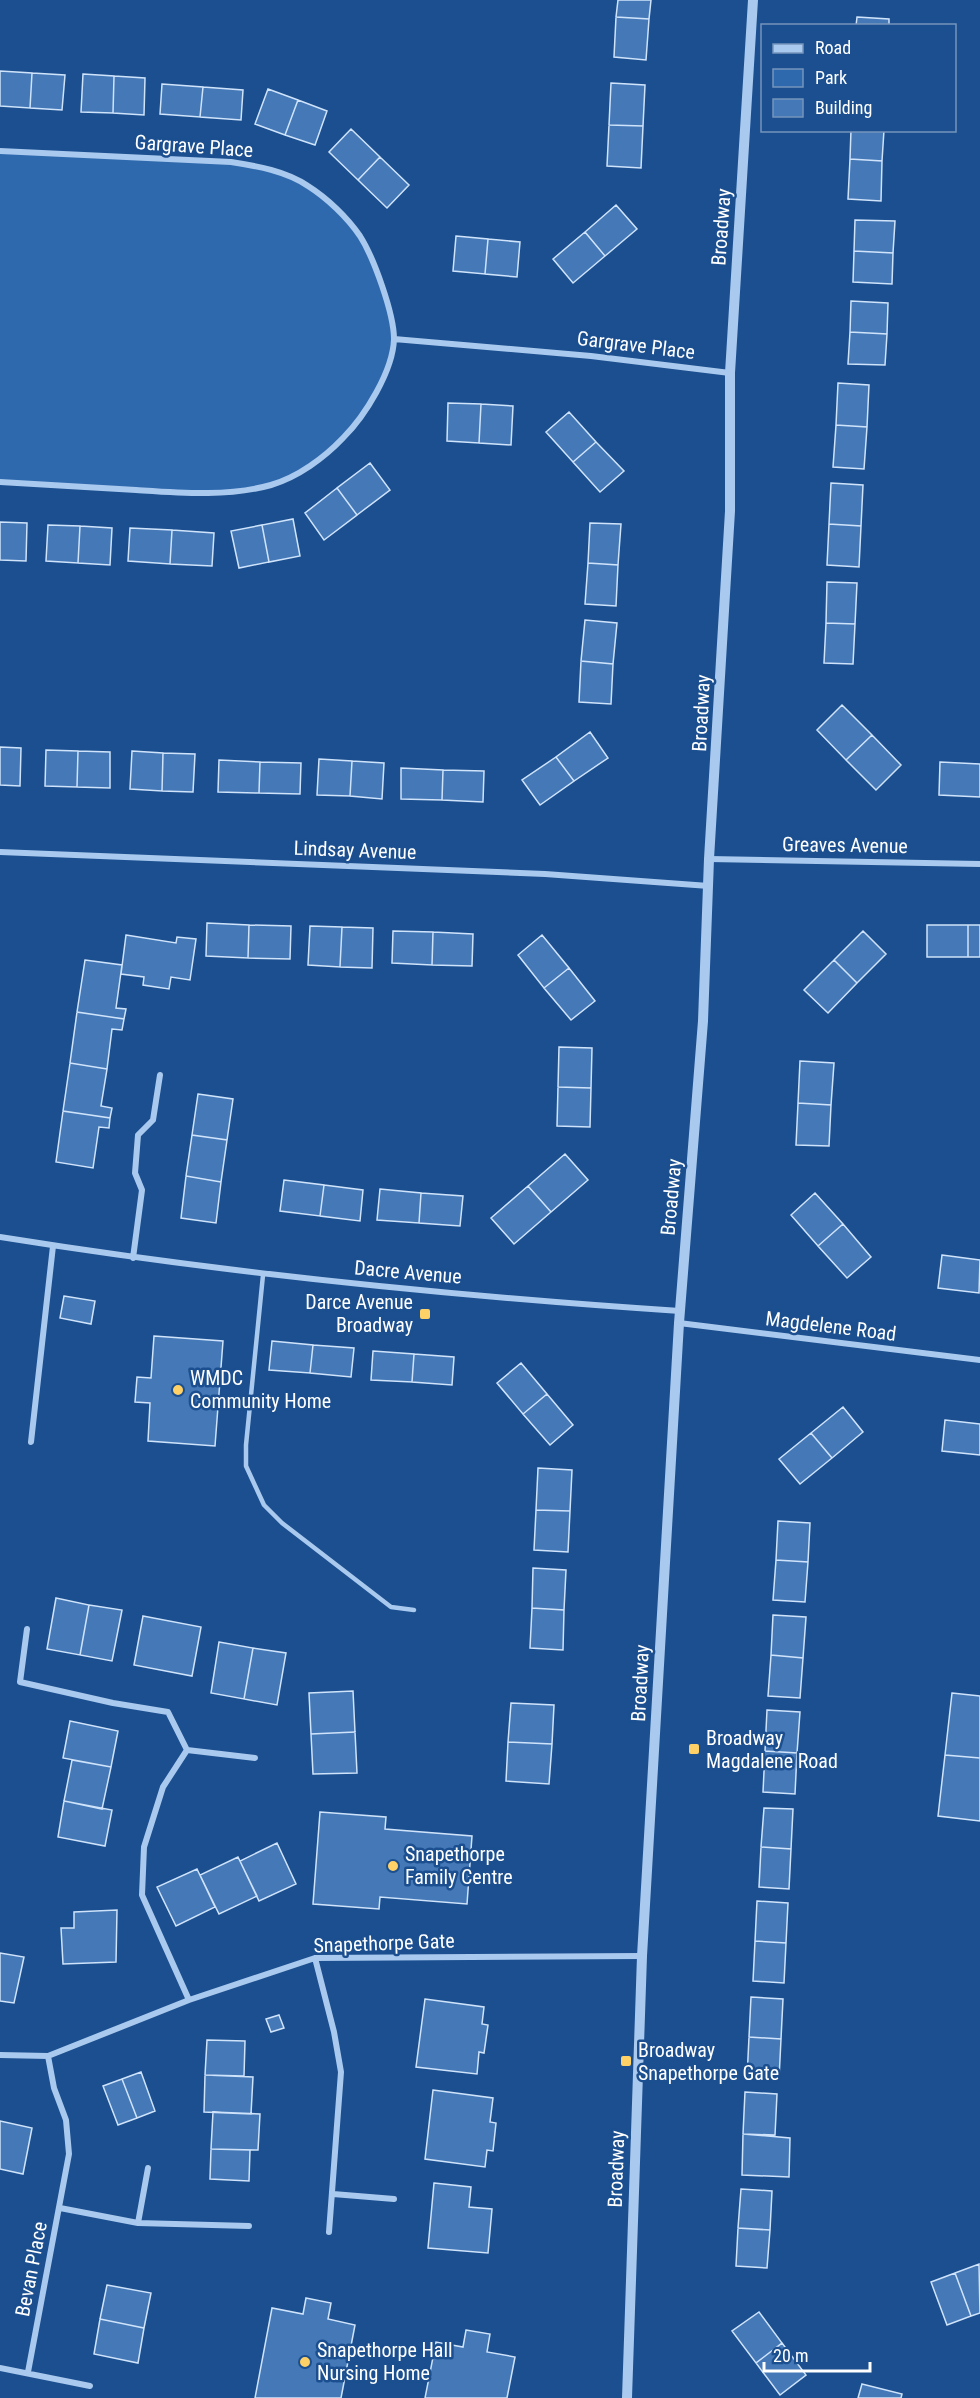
<svg xmlns="http://www.w3.org/2000/svg" width="980" height="2398" font-family="'Roboto Condensed',sans-serif">
<style>
.green{fill:#2e69ad}
.building{fill:#4478b7;stroke:#cfe3fa;stroke-width:1.5}
.lines{fill:none;stroke-linecap:round;stroke-linejoin:round}
.service{stroke:#a9c9ee;stroke-width:4.5}
.minor{stroke:#a9c9ee;stroke-width:6}
.tertiary{stroke:#a9c9ee;stroke-width:10}
.poi-dot{fill:#ffd166;stroke:#1b4f8f;stroke-width:2}
.labels{text-anchor:middle;dominant-baseline:central;stroke-width:5;stroke-linejoin:round;paint-order:stroke}
.street-label{font-size:20px;fill:#fff;stroke:#1b4f8f}
.poi-label{font-size:20px;fill:#fff;stroke:#1b4f8f;text-anchor:start}
</style>
<rect width="100%" height="100%" fill="#1b4f8f"/>
<path class="green" d="M0,151L231,162L283,174L328,201L360,237L381,283L394,339L389,363L373,398L329,452L272,485L202,494L0,482Z"/>
<path class="building" d="M618,0H651L649,19L616,17Z
M616,17L649,19L646,60L614,57Z
M857,17L889,19V26H856Z
M0,71L32,73L30,108L0,106Z
M32,73L65,75L62,110L30,108Z
M83,74L114,76L113,113L81,112Z
M114,76L145,78L144,115L113,113Z
M611,83L645,85L643,126L609,125Z
M162,84L203,87L200,117L160,114Z
M203,87L243,90L241,120L200,117Z
M268,89L298,100L285,135L255,124Z
M298,100L327,111L315,145L285,135Z
M609,125L643,126L641,168L607,166Z
M351,129L380,157L358,180L329,152Z
M851,130H884L882,161L850,159Z
M380,157L409,185L387,208L358,180Z
M850,159L882,161L881,201L848,199Z
M616,205L637,229L605,256L585,232Z
M855,220L895,221L893,253L854,251Z
M585,232L605,256L573,283L553,259Z
M456,236L488,239L485,274L453,271Z
M488,239L520,242L517,277L485,274Z
M854,251L893,253L892,284L853,282Z
M851,301L888,303L887,334L850,332Z
M850,332L887,334L885,365L848,364Z
M838,383L869,385L867,427L836,425Z
M448,403L481,404L479,443L447,441Z
M481,404L513,406L511,445L479,443Z
M569,412L596,442L573,462L546,432Z
M836,425L867,427L864,469L833,467Z
M596,442L624,471L600,492L573,462Z
M370,463L390,490L357,515L337,488Z
M831,483L863,485L861,526L829,524Z
M337,488L357,515L324,540L305,513Z
M293,519L300,556L269,562L262,525Z
M0,522L27,523L26,561L0,560Z
M590,523L621,524L618,565L588,563Z
M829,524L861,526L859,567L827,565Z
M48,525L80,526L78,563L46,561Z
M262,525L269,562L239,568L231,531Z
M80,526L112,528L110,565L78,563Z
M130,528L172,530L170,564L128,561Z
M172,530L214,533L212,566L170,564Z
M588,563L618,565L616,606L585,604Z
M827,582L857,583L855,624L826,623Z
M585,620L617,623L613,664L581,661Z
M826,623L855,624L853,664L824,663Z
M581,661L613,664L611,704L579,702Z
M842,705L872,735L846,760L817,730Z
M590,732L608,758L574,781L556,757Z
M872,735L901,765L876,790L846,760Z
M0,747L21,748L20,786L0,785Z
M46,750L78,751L77,787L45,786Z
M78,751L110,752V788L77,787Z
M132,751L163,753L162,791L130,789Z
M163,753L195,754L193,792L162,791Z
M556,757L574,781L540,805L522,780Z
M319,759L352,761L350,796L317,795Z
M219,760L260,762L259,793L218,792Z
M352,761L384,763L382,799L350,796Z
M260,762L301,763L300,794L259,793Z
M940,762L980,764V797L939,795Z
M401,768L443,770L442,800L401,799Z
M443,770L484,771L483,802L442,800Z
M207,923L249,925L248,958L206,956Z
M249,925L291,926L290,959L248,958Z
M927,925H968V957H927Z
M968,925H980V957H968Z
M310,926L342,927L340,967L308,965Z
M342,927L373,928L372,968L340,967Z
M393,931L433,932L432,965L392,963Z
M863,931L886,954L857,983L834,960Z
M433,932L473,934L472,966L432,965Z
M126,935L176,943L177,937L196,939L190,980L171,977L169,989L143,985L144,977L121,974Z
M542,935L569,968L544,988L518,955Z
M85,960L122,965L116,1008L126,1009L124,1019L77,1012Z
M834,960L857,983L828,1013L804,990Z
M569,968L595,1001L571,1020L544,988Z
M77,1012L124,1019L122,1030L112,1029L107,1069L70,1063Z
M559,1047L592,1048L591,1088L558,1087Z
M800,1061L834,1063L831,1105L798,1103Z
M70,1063L107,1069L101,1106L112,1108L110,1118L63,1111Z
M558,1087L591,1088L590,1127L557,1126Z
M198,1094L233,1099L227,1140L192,1135Z
M798,1103L831,1105L829,1146L796,1145Z
M63,1111L110,1118L109,1128L99,1127L93,1168L56,1162Z
M192,1135L227,1140L221,1182L186,1176Z
M565,1154L588,1180L551,1212L528,1186Z
M186,1176L221,1182L216,1223L181,1218Z
M284,1180L324,1185L320,1216L280,1211Z
M324,1185L363,1190L360,1221L320,1216Z
M528,1186L551,1212L514,1244L491,1218Z
M380,1189L421,1193L419,1223L377,1220Z
M421,1193L463,1196L460,1226L419,1223Z
M815,1193L843,1224L818,1246L791,1215Z
M843,1224L871,1257L847,1278L818,1246Z
M942,1255L980,1260L979,1293L938,1288Z
M64,1296L95,1301L91,1324L60,1318Z
M154,1336L223,1341L215,1446L148,1441L150,1403L135,1402L137,1377L151,1378Z
M272,1341L313,1345L310,1373L269,1370Z
M313,1345L354,1348L351,1377L310,1373Z
M373,1351L414,1354L412,1382L371,1380Z
M414,1354L454,1357L452,1385L412,1382Z
M521,1363L547,1394L523,1414L497,1383Z
M547,1394L573,1425L550,1445L523,1414Z
M843,1407L863,1432L832,1458L811,1433Z
M945,1420L980,1424V1455L942,1451Z
M811,1433L832,1458L800,1484L779,1459Z
M538,1468L572,1470L570,1511L536,1510Z
M536,1510L570,1511L568,1552L534,1550Z
M778,1521L810,1523L808,1562L776,1560Z
M776,1560L808,1562L805,1602L773,1600Z
M533,1568L566,1570L564,1610L532,1608Z
M56,1598L89,1605L80,1655L47,1649Z
M89,1605L122,1610L112,1661L80,1655Z
M532,1608L564,1610L563,1650L530,1648Z
M773,1615L806,1617L803,1658L771,1655Z
M143,1616L201,1627L192,1676L134,1665Z
M219,1642L253,1648L244,1699L211,1693Z
M253,1648L286,1653L277,1705L244,1699Z
M771,1655L803,1658L800,1698L768,1696Z
M353,1691L355,1732L311,1734L309,1693Z
M952,1693L980,1696V1758L945,1755Z
M511,1703L554,1705L552,1744L508,1742Z
M767,1710L800,1712L797,1753L765,1751Z
M70,1721L118,1731L111,1767L63,1758Z
M355,1732L357,1773L313,1774L311,1734Z
M508,1742L552,1744L549,1784L506,1781Z
M765,1751L797,1753L795,1794L763,1792Z
M945,1755L980,1758V1821L938,1816Z
M72,1760L111,1767L102,1809L64,1801Z
M64,1801L112,1810L105,1846L58,1837Z
M764,1808L793,1809L791,1849L761,1847Z
M320,1812L386,1817L385,1829L472,1836L467,1904L380,1897L379,1909L313,1904Z
M277,1843L296,1884L259,1901L240,1861Z
M761,1847L791,1849L789,1889L759,1887Z
M238,1857L257,1896L219,1914L200,1875Z
M197,1869L215,1907L176,1926L157,1887Z
M757,1901L788,1903L786,1943L755,1941Z
M117,1910L116,1962L63,1964L61,1928H74V1912Z
M755,1941L786,1943L784,1983L753,1981Z
M0,1953L24,1957L14,2003L0,2001Z
M751,1997L783,1999L781,2039L749,2037Z
M425,1999L484,2007L482,2024L488,2025L484,2053L479,2052L477,2074L416,2067Z
M279,2015L284,2028L271,2032L266,2019Z
M749,2037L781,2039L779,2079L747,2078Z
M207,2040L245,2041L244,2076L205,2075Z
M141,2072L155,2111L137,2118L122,2079Z
M205,2075L253,2077L251,2114L204,2112Z
M122,2079L137,2118L118,2125L103,2086Z
M433,2090L493,2098L490,2122L496,2123L493,2151L487,2150L485,2167L425,2159Z
M745,2092L777,2094L775,2135L743,2134Z
M213,2112L260,2114L258,2150L211,2149Z
M0,2121L32,2128L23,2174L0,2169Z
M743,2134L790,2138L789,2177L742,2175Z
M211,2149L250,2150L249,2181L210,2179Z
M434,2183L471,2187L469,2207L492,2209L488,2253L428,2248Z
M741,2189L772,2191L770,2230L738,2228Z
M738,2228L770,2230L767,2268L736,2266Z
M979,2264L980,2313L971,2316L955,2273Z
M955,2273L971,2316L947,2325L931,2282Z
M107,2285L151,2293L144,2328L100,2319Z
M306,2298L331,2303L328,2319L355,2325L341,2398H255L272,2308L303,2314Z
M759,2312L782,2343L756,2363L732,2331Z
M100,2319L144,2328L138,2363L94,2354Z
M466,2330L490,2334L487,2352L515,2357L507,2398H425L436,2342L463,2347Z
M782,2343L806,2375L780,2395L756,2363Z
M862,2384L902,2394L901,2398H858Z"/>
<g class="lines">
<path class="service" d="M263,1275L246,1445V1466L264,1505L282,1523L391,1607L414,1610"/>
<path class="minor" d="M0,151L231,162C257,166 286,171 308,186C327,198 347,217 360,236C374,258 394,314 394,339C393,371 365,416 343,438C324,458 298,477 271,485C228,497 181,493 136,490C91,487 45,485 0,482
M394,339L591,356L730,373
M0,852L545,874L709,886
M709,859L980,864
M0,1237C225,1273 452,1296 680,1311
M133,1258L142,1190L135,1173L138,1135L153,1120L160,1075
M679,1323L980,1360
M31,1442L53,1246
M27,1629L20,1682L113,1703L168,1712L187,1750
M315,1958L334,2032L341,2072L329,2232
M189,2000L142,1895L144,1847L163,1787L187,1750L255,1758
M0,2055L48,2056L189,2000L315,1958L642,1956
M333,2194L394,2199
M60,2208L138,2223L249,2226
M138,2223L148,2168
M0,2368L90,2386
M28,2372L69,2154L66,2120L54,2088L48,2056"/>
<path class="tertiary" d="M627,2398L642,1956L679,1323L703,1021L709,859L730,511V373L753,0"/>
</g>
<g class="poi-dot">
<rect x="419" y="1308" width="12" height="12" rx="3"/>
<circle cx="178" cy="1390" r="6"/>
<rect x="688" y="1743" width="12" height="12" rx="3"/>
<circle cx="393" cy="1866" r="6"/>
<rect x="620" y="2055" width="12" height="12" rx="3"/>
<circle cx="305" cy="2362" r="6"/>
</g>
<g class="labels">
<g class="street-label">
<text transform="translate(194 146) rotate(4)">Gargrave Place</text>
<text transform="translate(721 227) rotate(-86)">Broadway</text>
<text transform="translate(636 345) rotate(7)">Gargrave Place</text>
<text transform="translate(701 713) rotate(-87)">Broadway</text>
<text transform="translate(845 845) rotate(1)">Greaves Avenue</text>
<text transform="translate(355 850) rotate(2)">Lindsay Avenue</text>
<text transform="translate(671 1197) rotate(-85)">Broadway</text>
<text transform="translate(408 1272) rotate(5)">Dacre Avenue</text>
<text transform="translate(831 1326) rotate(7)">Magdelene Road</text>
<text transform="translate(640 1683) rotate(-87)">Broadway</text>
<text transform="translate(384 1943) rotate(-2)">Snapethorpe Gate</text>
<text transform="translate(616 2169) rotate(-88)">Broadway</text>
<text transform="translate(31 2269) rotate(-79)">Bevan Place</text>
</g>
<g class="poi-label">
<text x="413" y="1302" text-anchor="end">Darce Avenue<tspan x="413" dy="23">Broadway</tspan></text>
<text x="190" y="1378">WMDC<tspan x="190" dy="23">Community Home</tspan></text>
<text x="706" y="1738">Broadway<tspan x="706" dy="23">Magdalene Road</tspan></text>
<text x="405" y="1854">Snapethorpe<tspan x="405" dy="23">Family Centre</tspan></text>
<text x="638" y="2050">Broadway<tspan x="638" dy="23">Snapethorpe Gate</tspan></text>
<text x="317" y="2350">Snapethorpe Hall<tspan x="317" dy="23">Nursing Home</tspan></text>
</g>
</g>
<rect x="761" y="24" width="195" height="108" fill="#1b4f8f" stroke="#7695bc" stroke-width="1.5"/>
<rect x="773" y="44" width="30" height="9" fill="#a9c9ee" stroke="#7695bc" stroke-width="1.5"/>
<text x="815" y="54" font-size="18" fill="#ffffff">Road</text>
<rect x="773" y="69" width="30" height="18" fill="#2e69ad" stroke="#7695bc" stroke-width="1.5"/>
<text x="815" y="84" font-size="18" fill="#ffffff">Park</text>
<rect x="773" y="99" width="30" height="18" fill="#4478b7" stroke="#7695bc" stroke-width="1.5"/>
<text x="815" y="114" font-size="18" fill="#ffffff">Building</text>
<path d="M764 2362v9h106v-9" fill="none" stroke="#ffffff" stroke-width="3"/>
<text x="773" y="2362" font-size="18" fill="#ffffff" stroke="#1b4f8f" stroke-width="4.5" paint-order="stroke">20 m</text>
</svg>
